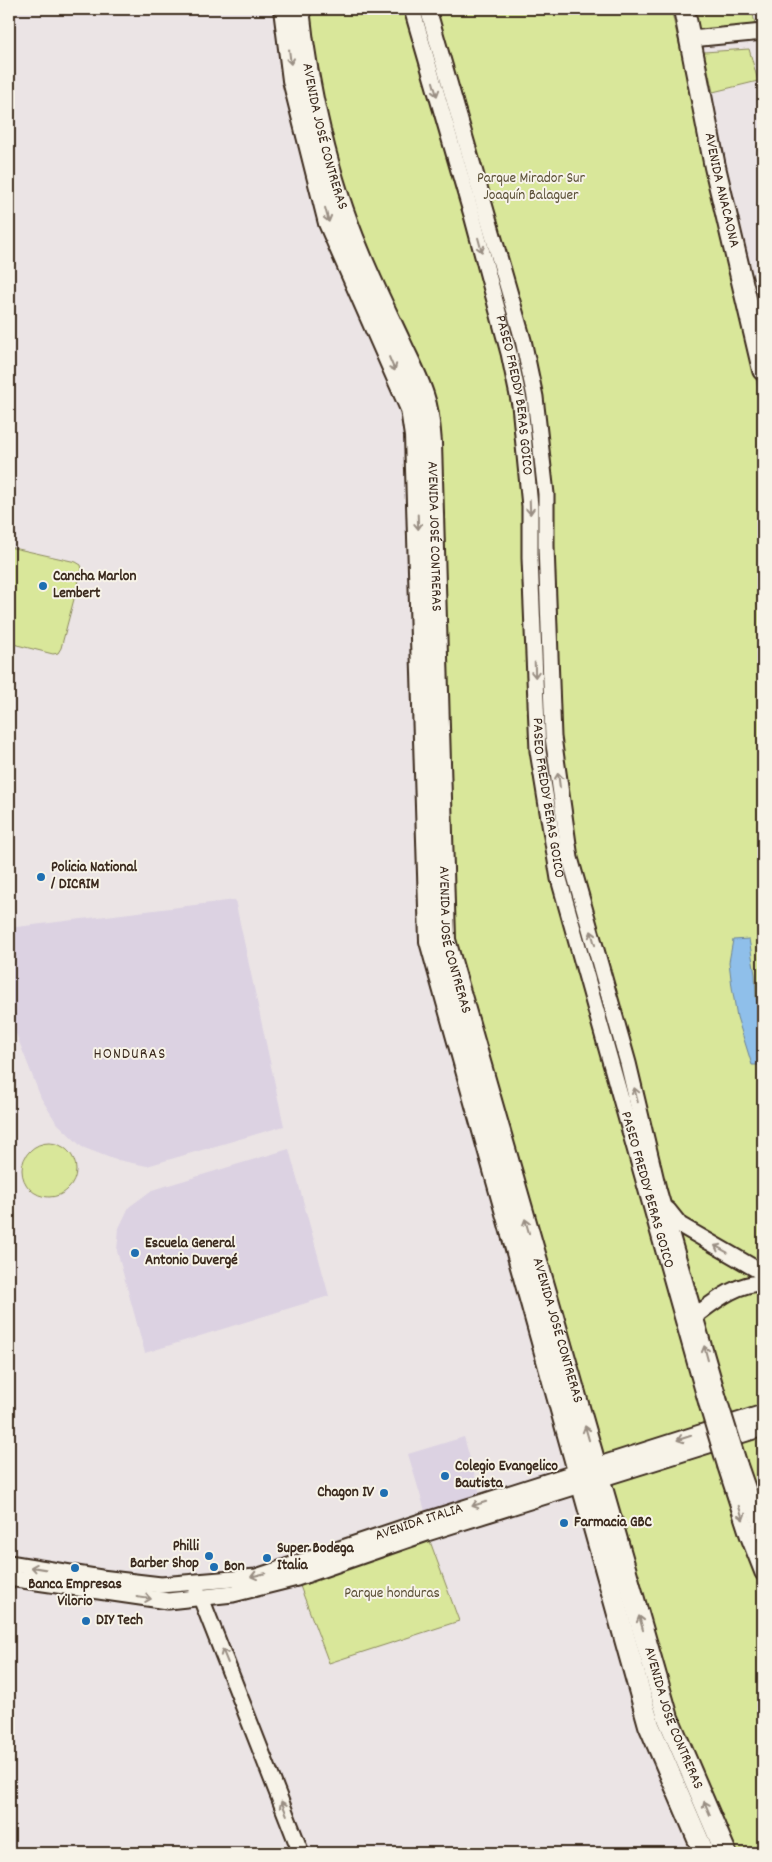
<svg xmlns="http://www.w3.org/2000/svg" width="772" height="1862" font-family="Dekko,sans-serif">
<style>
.built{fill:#dcd2e2}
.green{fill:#d9e79a;stroke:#8a885c}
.water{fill:#8fbfea;stroke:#6d8398}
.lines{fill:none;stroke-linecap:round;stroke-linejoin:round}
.minor-casing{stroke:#3b2a1e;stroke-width:19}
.major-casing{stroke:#3b2a1e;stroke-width:24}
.minor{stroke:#f7f3e8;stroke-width:15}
.major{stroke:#f7f3e8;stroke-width:20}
.minor-bridge-casing{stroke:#3b2a1e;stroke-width:19;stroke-linecap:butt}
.minor-bridge{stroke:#f7f3e8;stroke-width:15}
.oneway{stroke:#998e83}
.poi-dot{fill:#1f6fb2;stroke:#f7f3e8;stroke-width:2}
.labels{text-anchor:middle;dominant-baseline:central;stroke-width:4;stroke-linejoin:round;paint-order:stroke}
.street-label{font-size:15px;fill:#3b2a1e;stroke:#f7f3e8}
.park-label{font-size:15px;fill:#5b5037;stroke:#f7f3e8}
.poi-label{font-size:15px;font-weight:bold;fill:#3b2a1e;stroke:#f7f3e8;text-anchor:start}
.neighbourhood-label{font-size:16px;letter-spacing:1px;fill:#3b2a1e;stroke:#f7f3e8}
</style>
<rect width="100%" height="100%" fill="#ebe4e5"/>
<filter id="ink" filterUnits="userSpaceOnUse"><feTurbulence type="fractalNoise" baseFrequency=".02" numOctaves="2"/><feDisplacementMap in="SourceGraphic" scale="10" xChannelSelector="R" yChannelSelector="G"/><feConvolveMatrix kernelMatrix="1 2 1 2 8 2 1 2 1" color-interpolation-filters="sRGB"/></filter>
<g filter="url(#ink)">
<path class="built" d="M235,900L284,1126L147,1166L113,1159L82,1147L56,1122L41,1098L11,1021L9,1012V928Z
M289,1149L329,1296L145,1353L117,1251L119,1228L129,1207L152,1190Z
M464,1437L481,1498L426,1514L408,1454Z"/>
<path class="green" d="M304,9H671L737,291L763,412V1853H733L672,1707L451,939L436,432L338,174Z
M692,9H752L755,24L696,32Z
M749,49L758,81L713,92L704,52Z
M9,547L76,562L81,565L82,569L61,648L58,653L53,654L9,643Z
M22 1170a27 27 0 1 1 54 0a27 27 0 1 1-54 0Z
M427,1533L459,1621L329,1663L297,1578Z"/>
<path class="water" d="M749,939L755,974L756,998L763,1030V1065H752L737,1017L732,987L729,962L733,940Z"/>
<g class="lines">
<g class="minor-casing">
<g id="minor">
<path id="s1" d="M412,9L472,215L509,353L520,405L530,506V558L538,751L559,879L707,1404"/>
<path d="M428,9L523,340L535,397L546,494V546L553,737L570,858L628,1063L658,1189L719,1400"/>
<path d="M691,39L763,32"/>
<path d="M668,1210L680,1225L763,1273"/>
<path d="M688,1321C711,1305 733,1283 763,1283"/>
<path d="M739,1464L763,1533"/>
<path d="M726,1467L748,1535L763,1573"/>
<path id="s2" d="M9,1563L101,1578L161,1585L256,1577L423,1521L763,1413"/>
<path d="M9,1578L168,1601L233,1594L297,1578L427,1533L763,1428"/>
<path d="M196,1590L201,1598L301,1853"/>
</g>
</g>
<g class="major-casing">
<g id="major">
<path d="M284,9L293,80L329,223L411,409L415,436L430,941L649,1725L704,1853"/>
<path id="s3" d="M299,9C307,87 328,179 359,252C371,282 386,312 400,342C409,362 421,383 426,405C429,417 430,430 431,443L445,940L668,1718L726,1853"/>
<path id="s4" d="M684,9L715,167L763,370"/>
</g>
</g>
<use href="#minor" class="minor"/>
<use href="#major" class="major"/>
<g class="minor-bridge-casing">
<path id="minor-bridge" d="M719,1400L739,1464
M707,1404L726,1467"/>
</g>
<use href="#minor-bridge" class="minor-bridge"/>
</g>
<defs><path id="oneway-shaft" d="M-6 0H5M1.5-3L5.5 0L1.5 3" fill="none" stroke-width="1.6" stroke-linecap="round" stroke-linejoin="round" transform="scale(1.25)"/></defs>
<g class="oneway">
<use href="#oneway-shaft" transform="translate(290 57) rotate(83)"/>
<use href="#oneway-shaft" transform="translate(435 89) rotate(74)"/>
<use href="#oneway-shaft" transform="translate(327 215) rotate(75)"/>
<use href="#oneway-shaft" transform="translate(480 245) rotate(75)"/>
<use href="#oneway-shaft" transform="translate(392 364) rotate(67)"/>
<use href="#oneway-shaft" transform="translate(530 507) rotate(88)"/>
<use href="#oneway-shaft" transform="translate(418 522) rotate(88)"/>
<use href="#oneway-shaft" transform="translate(535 670) rotate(88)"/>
<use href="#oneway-shaft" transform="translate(559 780) rotate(-97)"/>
<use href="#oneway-shaft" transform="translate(593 938) rotate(-106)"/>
<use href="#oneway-shaft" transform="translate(636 1095) rotate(-104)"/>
<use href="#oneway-shaft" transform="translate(527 1226) rotate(-106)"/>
<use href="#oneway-shaft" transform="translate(721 1249) rotate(-151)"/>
<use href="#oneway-shaft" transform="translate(706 1353) rotate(-105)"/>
<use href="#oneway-shaft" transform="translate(587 1433) rotate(-106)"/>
<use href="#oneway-shaft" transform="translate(684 1438) rotate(162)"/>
<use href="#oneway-shaft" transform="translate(479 1504) rotate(163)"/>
<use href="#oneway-shaft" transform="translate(741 1513) rotate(72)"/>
<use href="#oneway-shaft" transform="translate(38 1568) rotate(-170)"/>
<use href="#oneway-shaft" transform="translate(258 1575) rotate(167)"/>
<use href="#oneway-shaft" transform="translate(144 1598) rotate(8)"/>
<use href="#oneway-shaft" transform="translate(641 1623) rotate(-106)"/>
<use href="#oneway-shaft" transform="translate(225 1656) rotate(-112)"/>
<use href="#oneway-shaft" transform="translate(284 1808) rotate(-112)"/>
<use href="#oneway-shaft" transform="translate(707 1808) rotate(-113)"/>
</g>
</g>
<g class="poi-dot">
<circle cx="43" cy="586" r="5"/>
<circle cx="41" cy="877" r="5"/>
<circle cx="135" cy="1253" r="5"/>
<circle cx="445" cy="1476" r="5"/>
<circle cx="384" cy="1493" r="5"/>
<circle cx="564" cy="1523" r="5"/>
<circle cx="209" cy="1556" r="5"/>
<circle cx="267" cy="1558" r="5"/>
<circle cx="214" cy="1567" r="5"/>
<circle cx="75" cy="1568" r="5"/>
<circle cx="86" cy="1621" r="5"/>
</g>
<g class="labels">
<g class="street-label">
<text stroke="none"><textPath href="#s3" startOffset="130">AVENIDA JOSÉ CONTRERAS</textPath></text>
<text stroke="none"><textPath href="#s4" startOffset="185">AVENIDA ANACAONA</textPath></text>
<text stroke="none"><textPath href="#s1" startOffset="400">PASEO FREDDY BERAS GOICO</textPath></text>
<text stroke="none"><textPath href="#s3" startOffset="550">AVENIDA JOSÉ CONTRERAS</textPath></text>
<text stroke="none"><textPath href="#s1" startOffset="805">PASEO FREDDY BERAS GOICO</textPath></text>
<text stroke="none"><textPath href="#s3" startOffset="955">AVENIDA JOSÉ CONTRERAS</textPath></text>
<text stroke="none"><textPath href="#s1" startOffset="1210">PASEO FREDDY BERAS GOICO</textPath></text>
<text stroke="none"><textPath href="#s3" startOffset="1360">AVENIDA JOSÉ CONTRERAS</textPath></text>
<text stroke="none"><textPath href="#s2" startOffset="421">AVENIDA ITALIA</textPath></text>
<text stroke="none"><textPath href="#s3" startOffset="1765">AVENIDA JOSÉ CONTRERAS</textPath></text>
</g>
<g class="park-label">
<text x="531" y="179">Parque Mirador Sur<tspan x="531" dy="17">Joaquín Balaguer</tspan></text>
<text x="392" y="1594">Parque honduras</text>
</g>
<g class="poi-label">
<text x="53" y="577">Cancha Marlon<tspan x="53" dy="17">Lembert</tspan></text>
<text x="51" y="868">Policia National<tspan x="51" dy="17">/ DICRIM</tspan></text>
<text x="145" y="1244">Escuela General<tspan x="145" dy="17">Antonio Duvergé</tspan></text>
<text x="455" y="1467">Colegio Evangelico<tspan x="455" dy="17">Bautista</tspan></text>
<text x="374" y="1493" text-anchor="end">Chagon IV</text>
<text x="574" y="1523">Farmacia GBC</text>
<text x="199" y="1547" text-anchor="end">Philli<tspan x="199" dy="17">Barber Shop</tspan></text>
<text x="277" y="1549">Super Bodega<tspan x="277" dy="17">Italia</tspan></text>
<text x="224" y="1567">Bon</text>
<text x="75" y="1585" text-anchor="middle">Banca Empresas<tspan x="75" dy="17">Vilorio</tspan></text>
<text x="96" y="1621">DIY Tech</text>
</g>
<g class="neighbourhood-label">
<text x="130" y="1054">HONDURAS</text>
</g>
</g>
<rect width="772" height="1862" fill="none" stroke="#f7f3e8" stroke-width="30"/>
<rect x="15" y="15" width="742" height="1832" fill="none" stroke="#3b2a1e" stroke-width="2" filter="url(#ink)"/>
</svg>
